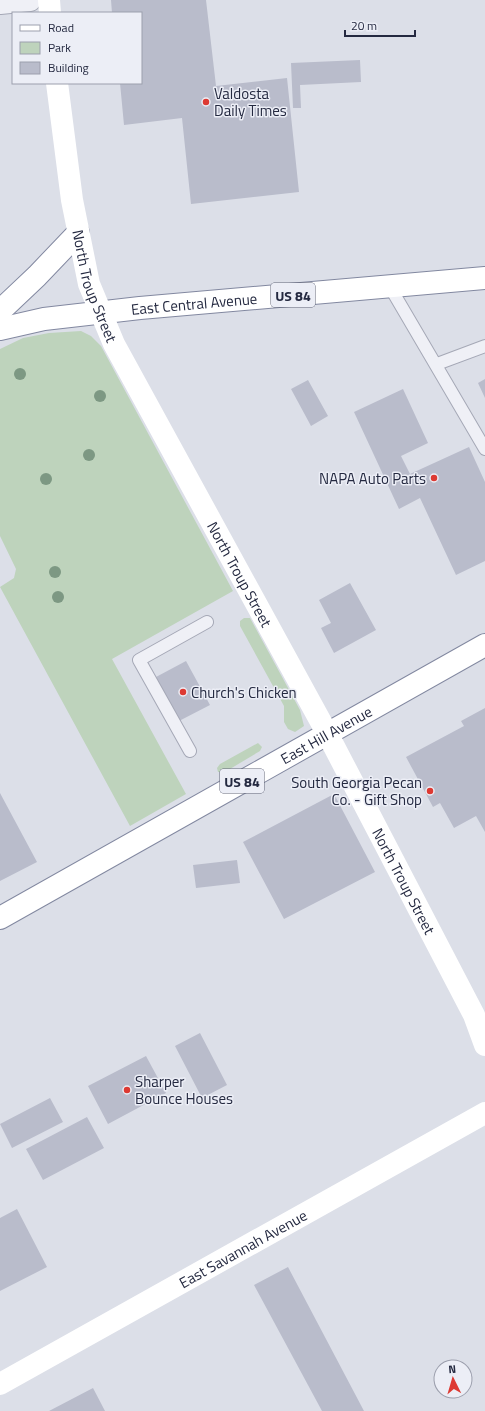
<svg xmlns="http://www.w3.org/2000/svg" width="485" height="1411" font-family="'Titillium Web',sans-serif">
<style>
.green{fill:#bed3bc}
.building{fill:#b9bccb}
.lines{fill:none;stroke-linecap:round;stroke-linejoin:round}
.lane-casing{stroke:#a5a8b6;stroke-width:14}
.street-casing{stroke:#a5a8b6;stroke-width:24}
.highway-casing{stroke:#8288a0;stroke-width:24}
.lane{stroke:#eff0f6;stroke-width:12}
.street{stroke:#eff0f6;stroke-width:22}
.secondary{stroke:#fff;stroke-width:22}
.highway{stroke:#fff;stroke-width:22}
.tree{fill:#7d9883}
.poi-dot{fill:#dd3932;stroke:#eceef6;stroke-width:1.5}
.labels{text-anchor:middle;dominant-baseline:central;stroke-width:3;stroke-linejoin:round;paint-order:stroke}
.shield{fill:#eceef6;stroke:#606477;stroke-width:1}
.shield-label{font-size:14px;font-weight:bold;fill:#242940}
.poi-label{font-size:15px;fill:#242940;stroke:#eceef6;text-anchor:start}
.street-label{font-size:15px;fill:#242940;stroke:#eceef6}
</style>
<rect width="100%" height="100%" fill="#dcdfe8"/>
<path class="green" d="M81,331L91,336L101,346L233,591L112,659L186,794L130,826L0,587L14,578L16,569L0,536V349L23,338L49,333Z
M244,618H250L300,710L304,726L295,732L288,729L284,722V706L240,626V621Z
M258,743L262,747L260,751L225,772H218L217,768L220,764Z"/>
<path class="building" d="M111,0H206L216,86L287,78L299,192L191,204L182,118L124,125L120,83H141V13H112Z
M360,60L361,82L300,85L301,108H293L291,63Z
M485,379V398L478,383Z
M308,380L328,416L311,426L291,389Z
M403,389L428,443L401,456L410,474L469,447L485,482V561L456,575L420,498L399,509L354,412Z
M350,583L376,630L334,653L321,628L331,623L319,600Z
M186,661L210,705L179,721L156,677Z
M485,708V832L476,816L454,828L440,803L433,807L406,757L464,726L461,721Z
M0,793L37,862L0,881Z
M334,794L375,872L284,919L243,842Z
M237,860L240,883L196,888L193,865Z
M200,1033L227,1085L202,1098L175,1046Z
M146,1056L166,1093L108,1124L88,1086Z
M50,1098L63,1122L12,1148L0,1124Z
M87,1117L104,1148L43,1180L26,1149Z
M17,1209L47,1267L0,1291V1218Z
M288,1267L364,1411H322L254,1285Z
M93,1388L105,1411H49Z"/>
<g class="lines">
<g class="lane-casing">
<path id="lane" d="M390,287L485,449
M437,364L485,346
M190,751L139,660L207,622"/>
</g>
<g class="street-casing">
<path id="street" d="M0,3L30,0"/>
</g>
<g class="highway-casing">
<g id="highway">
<path d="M0,311L37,276L78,233"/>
<path id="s3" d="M0,329L44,319L140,308L485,278"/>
<path id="s4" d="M0,918L485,645"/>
</g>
</g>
<use href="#lane" class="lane"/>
<use href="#street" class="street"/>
<g class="secondary">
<path d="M49,0L50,13"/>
<path id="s1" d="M57,83L72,200L89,284L114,344L327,733L474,1015L485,1045"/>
<path id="s2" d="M0,1384L485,1113"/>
</g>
<use href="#highway" class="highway"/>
</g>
<g class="tree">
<circle cx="20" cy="374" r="6"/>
<circle cx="100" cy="396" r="6"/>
<circle cx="89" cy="455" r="6"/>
<circle cx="46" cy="479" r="6"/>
<circle cx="55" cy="572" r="6"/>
<circle cx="58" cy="597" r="6"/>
</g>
<g class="poi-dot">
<circle cx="206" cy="102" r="4"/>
<circle cx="434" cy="478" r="4"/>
<circle cx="183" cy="692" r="4"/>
<circle cx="430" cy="791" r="4"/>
<circle cx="127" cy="1090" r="4"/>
</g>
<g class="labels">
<g class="shield">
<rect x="271" y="283" width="44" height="24" rx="3"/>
<rect x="220" y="769" width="44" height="24" rx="3"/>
</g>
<g class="shield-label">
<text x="293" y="295">US 84</text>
<text x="242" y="781">US 84</text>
</g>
<g class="poi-label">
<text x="214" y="93">Valdosta<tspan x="214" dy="17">Daily Times</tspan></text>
<text x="426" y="478" text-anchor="end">NAPA Auto Parts</text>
<text x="191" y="692">Church's Chicken</text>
<text x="422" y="782" text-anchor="end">South Georgia Pecan<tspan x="422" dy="17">Co. - Gift Shop</tspan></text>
<text x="135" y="1081">Sharper<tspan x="135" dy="17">Bounce Houses</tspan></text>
</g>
<g class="street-label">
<text stroke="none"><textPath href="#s1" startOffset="207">North Troup Street</textPath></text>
<text stroke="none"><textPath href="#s3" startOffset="196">East Central Avenue</textPath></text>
<text stroke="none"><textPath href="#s1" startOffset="531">North Troup Street</textPath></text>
<text stroke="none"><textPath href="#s4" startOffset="374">East Hill Avenue</textPath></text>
<text stroke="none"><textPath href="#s1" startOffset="879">North Troup Street</textPath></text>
<text stroke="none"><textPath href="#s2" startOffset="278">East Savannah Avenue</textPath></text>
</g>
</g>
<rect x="12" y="12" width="130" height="72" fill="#eceef6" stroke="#9c9fad"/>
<rect x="20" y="25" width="20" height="6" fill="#ffffff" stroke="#9c9fad"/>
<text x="48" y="32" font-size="12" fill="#242940">Road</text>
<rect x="20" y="42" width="20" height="12" fill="#bed3bc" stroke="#9c9fad"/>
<text x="48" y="52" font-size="12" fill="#242940">Park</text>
<rect x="20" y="62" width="20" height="12" fill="#b9bccb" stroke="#9c9fad"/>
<text x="48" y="72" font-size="12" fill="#242940">Building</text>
<g transform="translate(453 1379) rotate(355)"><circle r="19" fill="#eceef6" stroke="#9c9fad"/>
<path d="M0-3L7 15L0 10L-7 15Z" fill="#dd3932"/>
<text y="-6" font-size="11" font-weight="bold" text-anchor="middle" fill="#242940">N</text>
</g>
<path d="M345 30v6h70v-6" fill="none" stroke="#242940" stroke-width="2"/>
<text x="351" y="30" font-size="12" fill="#242940" stroke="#eceef6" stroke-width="3" paint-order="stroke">20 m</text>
</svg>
